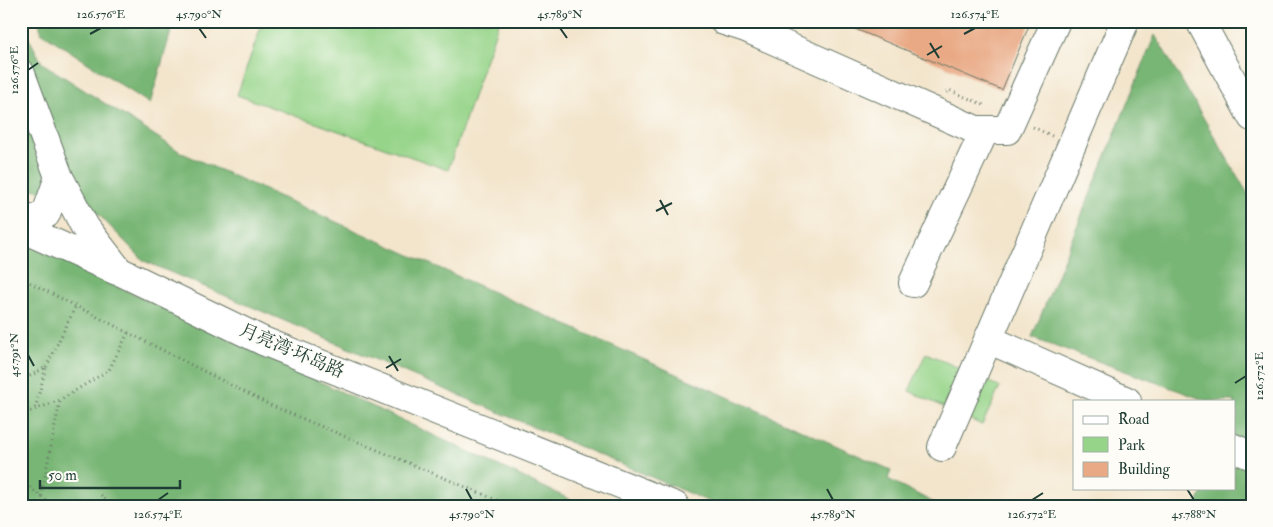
<svg xmlns="http://www.w3.org/2000/svg" width="1273" height="527" font-family="'IM FELL Double Pica','Noto Serif SC',serif">
<style>
.green{fill:#96d489;stroke:#5a885e}
.forest{fill:#78b675;stroke:#4c7a54}
.building{fill:#e9a984}
.lines{fill:none;stroke-linecap:round;stroke-linejoin:round}
.minor-casing{stroke:#697869;stroke-width:30}
.path{stroke:#697869;stroke-width:3;stroke-dasharray:1 4;stroke-linecap:butt}
.minor{stroke:#fff;stroke-width:28}
.ticks{fill:none;stroke:#1f3d34;stroke-width:2}
.labels{text-anchor:middle;dominant-baseline:central;stroke-width:4;stroke-linejoin:round;paint-order:stroke}
.street-label{font-size:18px;fill:#1f3d34;stroke:#fdfcf7}
.neatline{fill:none;stroke:#1f3d34;stroke-width:2}
.ticks-label{font-size:12px;text-anchor:middle;fill:#1f3d34}
</style>
<rect width="100%" height="100%" fill="#fdfcf7"/>
<filter id="ink" filterUnits="userSpaceOnUse"><feTurbulence type="fractalNoise" baseFrequency=".02" numOctaves="2"/><feDisplacementMap in="SourceGraphic" scale="10" xChannelSelector="R" yChannelSelector="G"/><feConvolveMatrix kernelMatrix="1 2 1 2 8 2 1 2 1" color-interpolation-filters="sRGB"/></filter>
<filter id="wash" filterUnits="userSpaceOnUse"><feTurbulence type="fractalNoise" baseFrequency=".0096" numOctaves="4" result="noise"/><feDisplacementMap in="SourceGraphic" scale="20" xChannelSelector="R" yChannelSelector="G"/><feGaussianBlur stdDeviation="1.12" result="paint"/><feColorMatrix in="noise" values="0 0 0 0 0 0 0 0 0 0 0 0 0 0 0 0 0 1.4 0 .05"/><feComposite in="paint" operator="in"/></filter>
<g filter="url(#wash)">
<rect width="100%" height="100%" fill="#f3e5cc"/>
<path class="green" d="M263,21H499L448,170L237,95Z
M926,353L1000,387L982,425L909,391Z"/>
<path class="forest" d="M39,21H174L150,104L41,32Z
M21,23L42,63L182,153L891,470L888,479L940,506H719L144,261L98,214L21,184Z
M1155,35L1252,201V506H1196L1204,488H1234V422L1238,413L1234,411V401H1207L1032,337Z
M21,241L584,506H21Z"/>
<g id="blocks">
<path class="building" d="M836,21H1031L1002,90Z"/>
</g>
</g>
<g filter="url(#ink)">
<use href="#blocks" fill-opacity="0" stroke="#697869" stroke-width="1"/>
<g class="lines">
<g class="minor-casing">
<path id="minor" d="M724,21L746,28L976,130H1007L1056,21
M1200,21L1252,117
M21,74L59,177L85,227L119,271L263,341L675,506
M21,225L46,214L59,177
M21,228L117,271
M913,283L985,130
M988,339L1127,401
M942,447L1125,21
M1234,448L1252,456"/>
</g>
<path class="path" d="M947,93L949,90L986,106
M1033,127L1052,136
M21,278L270,405L511,506
M46,367L76,306
M21,381L46,367L35,409
M21,415L60,400L109,370L128,333
M21,484H25L47,501V506
M101,495L111,506
M41,496L60,401"/>
<use href="#minor" class="minor"/>
</g>
</g>
<path class="ticks" d="M199,28L206,38M560,28L567,38M90,34L101,28M964,34L975,28M930,43L939,58M927,55L942,46M28,70L38,63M660,200L668,215M656,211L672,203M28,355L34,366M389,356L398,371M386,368L401,359M1235,383L1246,376M466,489L472,500M827,489L833,500M1187,489L1194,500M158,500L168,493M1032,500L1043,493"/>
<g class="labels">
<g class="street-label">
<text transform="translate(292 351) rotate(23)">月亮湾·环岛路</text>
</g>
</g>
<rect width="1273" height="527" fill="none" stroke="#fdfcf7" stroke-width="55"/>
<rect x="1073" y="400" width="162" height="90" fill="#fdfcf7" stroke="#a4b0a9"/>
<rect x="1083" y="416" width="25" height="8" fill="#ffffff" stroke="#a4b0a9"/>
<text x="1118" y="424" font-size="15" fill="#1f3d34">Road</text>
<rect x="1083" y="437" width="25" height="15" fill="#96d489" stroke="#a4b0a9"/>
<text x="1118" y="450" font-size="15" fill="#1f3d34">Park</text>
<rect x="1083" y="462" width="25" height="15" fill="#e9a984" stroke="#a4b0a9"/>
<text x="1118" y="474" font-size="15" fill="#1f3d34">Building</text>
<path d="M40 480v8h140v-8" fill="none" stroke="#1f3d34" stroke-width="2.5"/>
<text x="48" y="480" font-size="15" fill="#1f3d34" stroke="#fdfcf7" stroke-width="4" paint-order="stroke">50 m</text>
<rect x="28" y="28" width="1218" height="472" class="neatline"/>
<g class="ticks-label">
<text x="101" y="18">126.576°E</text>
<text x="199" y="18">45.790°N</text>
<text x="560" y="18">45.789°N</text>
<text x="975" y="18">126.574°E</text>
<text transform="translate(14 70) rotate(-90)" y="4">126.576°E</text>
<text transform="translate(14 355) rotate(-90)" y="4">45.791°N</text>
<text transform="translate(1259 376) rotate(-90)" y="4">126.572°E</text>
<text x="158" y="518">126.574°E</text>
<text x="472" y="518">45.790°N</text>
<text x="833" y="518">45.789°N</text>
<text x="1032" y="518">126.572°E</text>
<text x="1194" y="518">45.788°N</text>
</g>
</svg>
